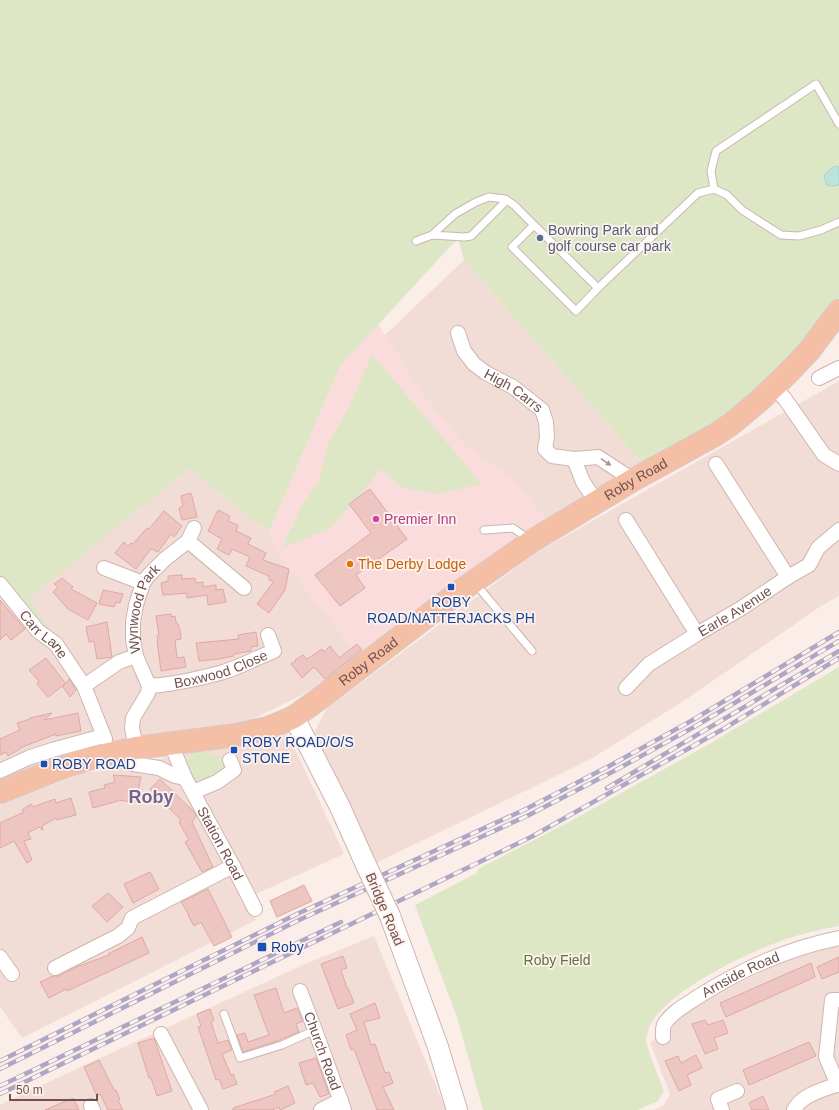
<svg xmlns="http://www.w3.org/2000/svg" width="839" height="1110" font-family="Helvetica,sans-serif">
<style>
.residential{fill:#f2ddd6}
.commercial{fill:#fadcdc}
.green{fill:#dde7c6}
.water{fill:#bde3dd;stroke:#a4d4cd}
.building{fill:#eec6c1;stroke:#dfa8a3}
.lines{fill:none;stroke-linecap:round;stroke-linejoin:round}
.lane-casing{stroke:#ceb5b1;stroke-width:9}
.street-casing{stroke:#ceb5b1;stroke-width:16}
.secondary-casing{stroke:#d0b3af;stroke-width:22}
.primary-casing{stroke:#d5caca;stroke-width:24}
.lane{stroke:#fff;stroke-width:7}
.street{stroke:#fff;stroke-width:14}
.secondary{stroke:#fff;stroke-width:20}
.primary{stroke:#f4bfa5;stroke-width:22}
.rail-casing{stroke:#ada6c4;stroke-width:4.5}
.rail{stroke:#fef2ed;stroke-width:3;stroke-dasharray:9;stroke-linecap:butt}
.secondary-bridge-casing{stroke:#d0b3af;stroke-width:22;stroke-linecap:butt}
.secondary-bridge{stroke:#fff;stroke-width:20}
.oneway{fill:#aa9694}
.service-dot{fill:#5c6f8a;stroke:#fef2ed;stroke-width:1.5}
.hotel-dot{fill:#d1479c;stroke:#fef2ed;stroke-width:1.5}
.food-dot{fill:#e8710a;stroke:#fef2ed;stroke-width:1.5}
.transit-dot{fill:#1a4fb4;stroke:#fef2ed;stroke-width:1.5}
.labels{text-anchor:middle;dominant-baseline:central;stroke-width:3.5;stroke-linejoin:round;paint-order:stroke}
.service-label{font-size:14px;fill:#4e5e75;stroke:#fef2ed;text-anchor:start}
.street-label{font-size:14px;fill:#72504d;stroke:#fef2ed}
.hotel-label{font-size:14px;fill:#b23c85;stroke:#fef2ed;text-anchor:start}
.food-label{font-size:14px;fill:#c56008;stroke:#fef2ed;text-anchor:start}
.transit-label{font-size:14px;fill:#164399;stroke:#fef2ed;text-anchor:start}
.park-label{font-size:14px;fill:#5e7143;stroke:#fef2ed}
.district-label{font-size:18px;font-weight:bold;fill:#75658e;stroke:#fef2ed}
</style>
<rect width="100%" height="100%" fill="#fbede7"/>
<path class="residential" d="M464,260L642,463L548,522L510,478L463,444L418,389L385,335Z
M839,381V596L821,606L685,700L589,760L376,863L312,737L326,709L534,554Z
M189,469L269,532L283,560L360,657L300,696L242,724L72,753L0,779V577L38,624L43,629L47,626L28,598Z
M288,734L344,854L245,899L256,920L22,1038L0,1007V805L7,802L83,773L125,767L188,752L250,744Z
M374,936L446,1110H0V1105L46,1083L305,964Z
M839,945V1110H654L663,1106L670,1094L650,1043L670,1025L711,997L781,962Z"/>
<path class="commercial" d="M378,324L418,389L463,443L510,478L548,522L360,657L283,560L269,532L340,366Z"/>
<path class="green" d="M0,0H839V311L759,401L642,463L464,260L458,238L340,366L269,532L189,469L29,598L48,626L43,629L38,624L0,577Z
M372,354L482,484L437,494L401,487L381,469L358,498L329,529L282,548L301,507L319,481L327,446L349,407Z
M839,667V926C820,929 801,934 783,940C743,955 678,986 653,1020C649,1025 647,1035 646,1040C646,1046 661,1083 664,1091L658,1101L638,1110H483L457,1017L415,905L477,873L478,869L571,821L704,747Z
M195,752H201L220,756L222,760H225C226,777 212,776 198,780H196C189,770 183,761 195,752Z"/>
<path class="water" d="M835,166L839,167V185L831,186L827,185L824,177L826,173Z"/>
<path class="building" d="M370,489L407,539L356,575L365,588L340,606L315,575L371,533L349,504Z
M191,493L197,517L182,520L179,508L183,506L181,496Z
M218,510L230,516L228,521L238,525L236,531L251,538L248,544L266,553L263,560L289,569L285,590L269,613L257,604L274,581L269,580V576L246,566L250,557L232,549L229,555L217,549L222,539L208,531Z
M164,511L182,526L174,537L171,534L158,552L152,549L150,550L136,569L115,553L124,542L128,546L131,543L133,544L147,528L149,529Z
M182,575V579L195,578L196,583L203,582V587L216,585V590L223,589L226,602L208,605L207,595L187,598V593L163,595L161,583L168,581V576Z
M62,578L73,587L71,589L97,603L88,620L68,609L53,592L58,587L54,584Z
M103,590L123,594L120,603L116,602L114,607L99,604Z
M0,600L25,629L11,640L6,634L0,640Z
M171,614V617L175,616L176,622L178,624L180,630L181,639L175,640L177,658L184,657L186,667L161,671L157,641H158L157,636L159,635L156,616Z
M107,622L112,657L97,659L94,641L89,642L86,627Z
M256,632L258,646L251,647V651L234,654V656L219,659L199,661L196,643L239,639L238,635Z
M357,644L362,650L325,679L314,667L302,678L291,664L296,661L295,660L303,655L307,659L322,649L324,652L330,646L339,658Z
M46,658L66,684L69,679L76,690L70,697L63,687L65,684L48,697L37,684L39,681L29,670Z
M52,713L44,720L78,713L81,731L56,736V734L20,748V749L8,756L6,752L0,755V739L20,730L17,723L30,719V718Z
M113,775L141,777L137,797L135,796L134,802L118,800V801L93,808L89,792L105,788L104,785L115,782Z
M160,779L193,811L196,816L192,822L213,867L202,872L185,842L189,840L179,822L181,820L150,789Z
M71,798L76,815L57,820L56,818L42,826L43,829L42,830L39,827L28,833L31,839L24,841L32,860L27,863L14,841L0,848V823L24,812L22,810L31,804L33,807L55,799L56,803Z
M150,872L159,889L133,903L124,884Z
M304,885L312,901L277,917L270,901Z
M208,889L232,937L214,946L201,922L194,926L188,915H189L181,902Z
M108,893L123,907L107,922L92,906Z
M142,937L149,953L67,991L66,989L49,998L40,982L53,976H59L76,967L109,955L108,954Z
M343,956L347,968L341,970L347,988H348L354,1003L338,1009L321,964Z
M839,957V972L822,979L817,967Z
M811,963L815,977L726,1017L720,1003Z
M276,988L284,1013L297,1008L303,1021L296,1024L299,1032L277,1041L243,1052L237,1035L245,1033L248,1042L269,1035L254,995Z
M375,1003L380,1018L364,1022L371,1045L375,1044L385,1073L389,1072L393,1083L383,1087L394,1110H377L354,1049L351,1050L346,1035L357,1030L350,1014Z
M210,1009L214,1020L211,1022L218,1043L228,1040L232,1050L222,1054L231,1075L233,1074L237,1084L223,1089L219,1079L216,1080L198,1027L201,1026L197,1014Z
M705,1020L708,1025L723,1020L728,1033L714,1038L718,1049L705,1054L692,1024Z
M154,1038L172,1091L157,1096L151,1078H149L138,1043Z
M809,1042L816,1056L749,1085L743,1070Z
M696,1055L702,1068L687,1075L691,1085L679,1091L665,1061L678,1056L681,1063Z
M316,1058L329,1094L320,1097L313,1083L306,1085L299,1063Z
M99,1060L114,1090H116L120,1099L118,1100L123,1110H108L100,1094L98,1095L97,1093L96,1094L84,1067Z
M288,1086L295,1103L280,1110L279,1107L272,1110H233V1108L276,1094L274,1092Z
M763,1096L769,1110H752L749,1103Z
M73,1098L79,1110H45Z"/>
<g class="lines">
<g class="lane-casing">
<path id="lane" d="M714,189L711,171L716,151L816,84L839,124
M432,235L464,237L471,236L507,200
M416,241L432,235L455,214L476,202L489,197L505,199L514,205L534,225
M598,288L576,311L512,247L534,225L598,288L698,193L714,189L727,195L742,210L781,235L799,236L821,230L839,222
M484,530L513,528L530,540
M475,583L532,651
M224,1014L240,1058L282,1045L315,1030"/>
</g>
<g class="street-casing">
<g id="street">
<path id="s1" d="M458,333L464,351L474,364L486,373L513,387L542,410L546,422L547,437L545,449L552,456L574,459L598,457L633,480"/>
<path d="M819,378L839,368"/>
<path d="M774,387L785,399L824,455L839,464"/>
<path d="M574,459L583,482L597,503"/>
<path d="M716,464L788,577"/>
<path d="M626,520L697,634"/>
<path d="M188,541L244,588"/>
<path d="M104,568L143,583"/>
<path id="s2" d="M0,584L38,631L56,644L84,686L105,739"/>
<path d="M84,686L119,662L136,656"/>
<path id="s3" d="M149,686C172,685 197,679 220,673C238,668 256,658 274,651L268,635"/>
<path id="s4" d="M626,688L649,664L697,634L740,609L788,577L809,565L818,548L839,530"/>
<path id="s5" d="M171,744L185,778L233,866L255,909"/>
<path id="s6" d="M136,748L132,728L133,718L148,693L149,686L136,656L133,639V622L136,605L143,583L148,576L165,559L188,541L194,528"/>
<path d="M133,764L159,768L175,776L185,778"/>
<path d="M0,771L28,758L52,750L103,736"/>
<path d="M193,792L217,782L234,770L230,760"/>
<path d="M0,957L12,974"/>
<path d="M55,968L118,936L128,928L132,918L233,866"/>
<path id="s7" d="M300,991L315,1030L344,1110"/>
<path d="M161,1034L201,1110"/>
<path id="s8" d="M663,1037C663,1032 662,1027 665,1023C672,1012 686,1005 696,998C740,970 788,948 839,938"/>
<path d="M838,1085L826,1057L832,1000H839"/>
<path d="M91,1106L93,1110"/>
<path d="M321,1110L341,1100"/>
<path d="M722,1110L718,1099L737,1091"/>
<path d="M794,1110C801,1095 824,1089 839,1084"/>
</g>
</g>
<g class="secondary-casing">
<path id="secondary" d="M294,717L340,807L366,865
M390,916L438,1047L457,1110"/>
</g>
<g class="primary-casing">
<g id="primary">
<path id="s9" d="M0,792L63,767L95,757L136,748L236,735L268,728L283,722L294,717L327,693L456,594L532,541L633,480L715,435L730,425L759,401L788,373L809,351L839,311"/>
</g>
</g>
<use href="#lane" class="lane"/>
<use href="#street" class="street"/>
<use href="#secondary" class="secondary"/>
<use href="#primary" class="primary"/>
<g class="rail-casing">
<path id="rail" d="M607,788L839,651
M0,1061L297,914L526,809L611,765L691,721L839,632
M0,1069L299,920L529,815L614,771L694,727L839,641
M0,1086L341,922
M0,1094L531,837L725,728L839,658"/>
</g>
<use href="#rail" class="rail"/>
<g class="secondary-bridge-casing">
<path id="secondary-bridge" d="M366,865L390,916"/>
</g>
<use href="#secondary-bridge" class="secondary-bridge"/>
</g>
<defs><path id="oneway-solid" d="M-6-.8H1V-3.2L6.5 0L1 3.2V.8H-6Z"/></defs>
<use class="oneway" href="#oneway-solid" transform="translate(606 462) rotate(34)"/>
<circle class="service-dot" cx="540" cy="238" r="4"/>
<circle class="hotel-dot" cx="376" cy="519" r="4"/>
<circle class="food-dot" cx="350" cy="564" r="4"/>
<g class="transit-dot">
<rect x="447" y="583" width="8" height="8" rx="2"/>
<rect x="230" y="746" width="8" height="8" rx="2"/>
<rect x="40" y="760" width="8" height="8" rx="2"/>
<rect x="257" y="942" width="10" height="10" rx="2"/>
</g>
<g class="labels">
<g class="service-label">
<text x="548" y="230">Bowring Park and<tspan x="548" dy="16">golf course car park</tspan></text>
</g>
<g class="street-label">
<text stroke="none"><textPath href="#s1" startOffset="83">High Carrs</textPath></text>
<text stroke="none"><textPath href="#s9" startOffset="722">Roby Road</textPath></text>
<text stroke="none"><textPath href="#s4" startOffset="134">Earle Avenue</textPath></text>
<text stroke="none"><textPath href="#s6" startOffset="149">Wynwood Park</textPath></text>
<text stroke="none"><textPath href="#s2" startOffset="67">Carr Lane</textPath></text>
<text stroke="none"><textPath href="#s9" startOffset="398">Roby Road</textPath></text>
<text stroke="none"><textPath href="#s3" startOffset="74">Boxwood Close</textPath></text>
<text stroke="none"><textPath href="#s5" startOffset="111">Station Road</textPath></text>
<text transform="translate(385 909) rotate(67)">Bridge Road</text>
<text stroke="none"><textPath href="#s8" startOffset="105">Arnside Road</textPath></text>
<text stroke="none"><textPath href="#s7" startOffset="64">Church Road</textPath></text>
</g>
<g class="hotel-label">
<text x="384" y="519">Premier Inn</text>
</g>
<g class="food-label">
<text x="358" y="564">The Derby Lodge</text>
</g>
<g class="transit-label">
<text x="451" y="602" text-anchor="middle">ROBY<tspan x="451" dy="16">ROAD/NATTERJACKS PH</tspan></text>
<text x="242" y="742">ROBY ROAD/O/S<tspan x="242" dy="16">STONE</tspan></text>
<text x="52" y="764">ROBY ROAD</text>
<text x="271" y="947">Roby</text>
</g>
<g class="park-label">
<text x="557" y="960">Roby Field</text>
</g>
<g class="district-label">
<text x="151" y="797">Roby</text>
</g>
</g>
<path d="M10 1094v6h87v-6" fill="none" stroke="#72504d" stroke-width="2"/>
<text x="16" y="1094" font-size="12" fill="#72504d" stroke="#fef2ed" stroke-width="3" paint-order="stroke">50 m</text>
</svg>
